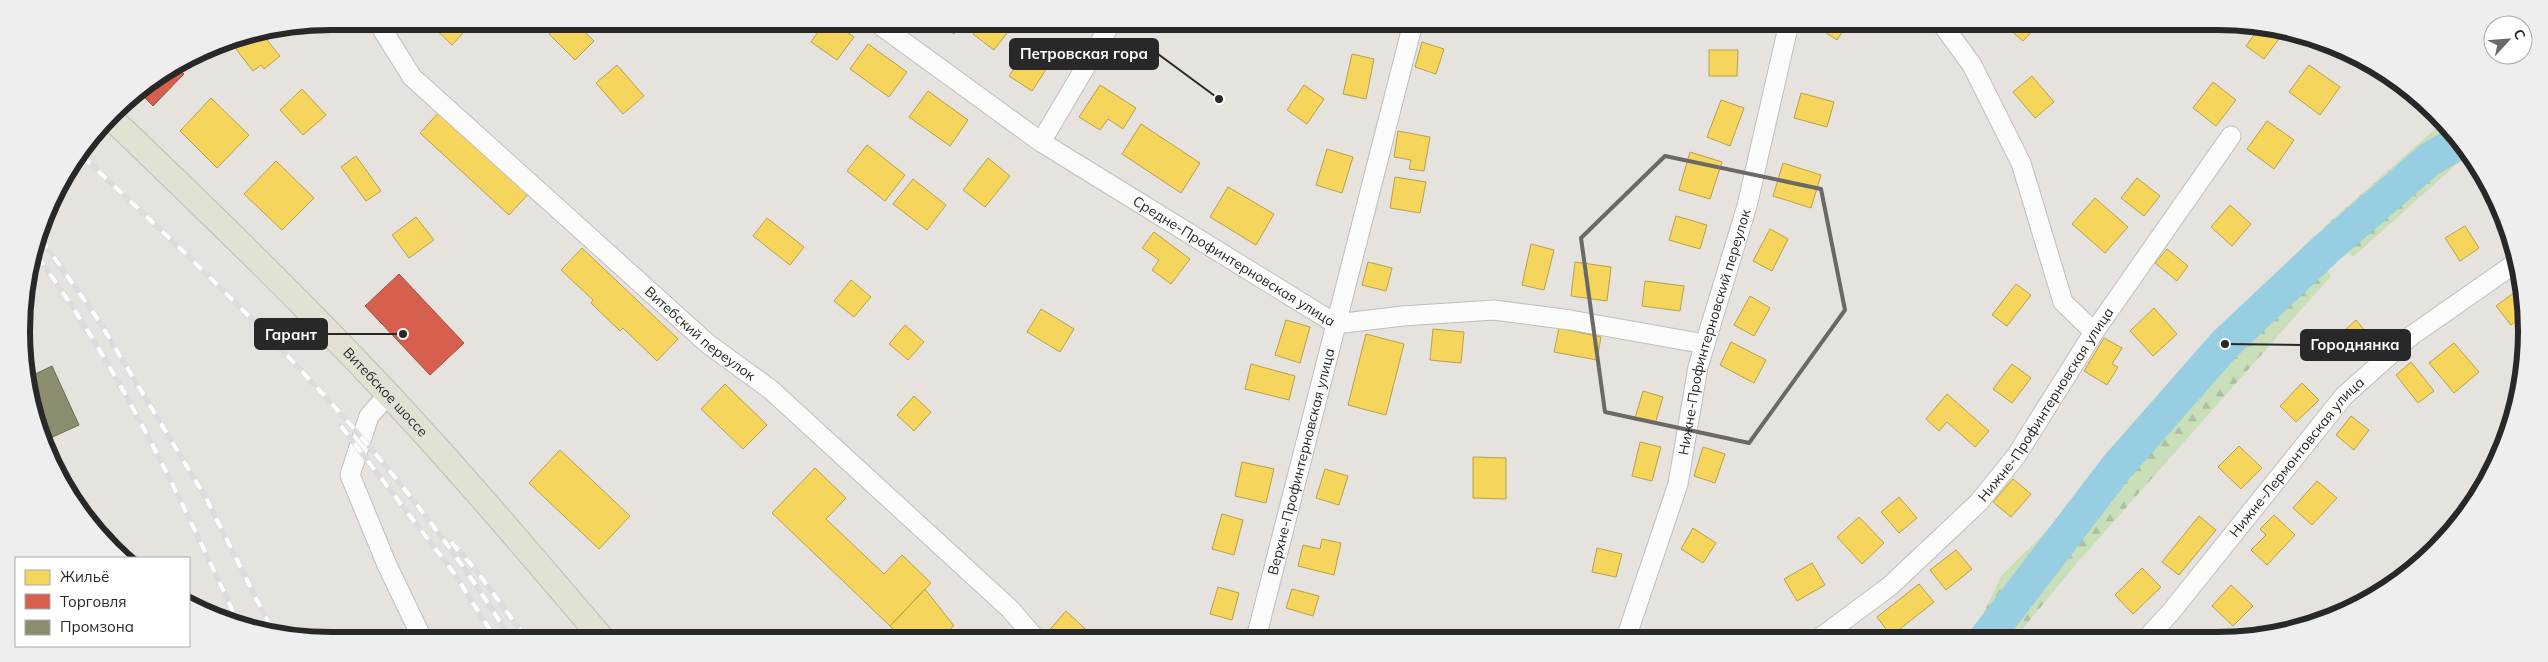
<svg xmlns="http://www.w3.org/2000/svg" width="2548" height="662" font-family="Mulish,sans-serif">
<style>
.forest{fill:url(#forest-firs)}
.homes{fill:#f6d55c;stroke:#b8a14c}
.shops{fill:#d6604d;stroke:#a24f42}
.industry{fill:#8c8c6e;stroke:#6e6e59}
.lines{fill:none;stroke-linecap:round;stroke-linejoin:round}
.river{stroke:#97cee2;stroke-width:34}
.minor-casing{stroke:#c0bebf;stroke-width:21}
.major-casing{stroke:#bfbdbc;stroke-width:26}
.minor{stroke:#fbfbfa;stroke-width:19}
.major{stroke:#e3e0d4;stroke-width:24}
.rail-casing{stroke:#dddcdd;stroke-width:5.5}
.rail{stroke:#fff;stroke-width:4;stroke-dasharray:11;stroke-linecap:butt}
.marked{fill:none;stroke:#6a6968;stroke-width:4;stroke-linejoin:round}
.labels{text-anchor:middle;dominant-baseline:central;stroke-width:5;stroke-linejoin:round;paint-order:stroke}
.street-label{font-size:14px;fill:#282828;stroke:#fff}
.rim{fill:none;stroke:#282828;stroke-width:6}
.leader{fill:none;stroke:#282828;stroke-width:2}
.callout-dot{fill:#282828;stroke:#fff;stroke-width:2}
.callout{fill:#282828;stroke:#282828;stroke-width:2}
.callout-label{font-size:15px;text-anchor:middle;font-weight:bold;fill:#fff}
</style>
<defs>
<pattern id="forest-firs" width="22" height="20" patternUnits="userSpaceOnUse" patternTransform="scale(1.25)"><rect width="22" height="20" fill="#c8dfb9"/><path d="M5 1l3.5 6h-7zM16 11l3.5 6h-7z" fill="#acbf9f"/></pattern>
</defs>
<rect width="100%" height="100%" fill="#e6e2de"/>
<path class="forest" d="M2441,124L2463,143L2471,158L2458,163L2353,257L2324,227Z
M2309,246L2331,276L2077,563L2015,638H1972L2001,576L2072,506Z"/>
<path class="homes" d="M427,21H474L452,45Z
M562,22H574L594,41L575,60L549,34Z
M825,22H833L854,37L837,60L811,42Z
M938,22H963L954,34Z
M982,22H1003L1011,28L994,50L973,34Z
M1811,23H1848L1837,40Z
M2003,24H2039L2023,41Z
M2261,25L2281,36L2264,59L2246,46Z
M263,35L280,56L264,69L261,65L253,71L236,49L243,43L241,39Z
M1422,42L1444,49L1436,74L1415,67Z
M868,44L907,72L889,97L850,69Z
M1028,47L1051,62L1032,91L1009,76Z
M1709,50H1738L1737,76H1709Z
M1352,54L1374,59L1366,99L1343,94Z
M617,65L644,96L623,114L596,83Z
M2309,65L2340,87L2320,115L2289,92Z
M2032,76L2054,102L2035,118L2013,92Z
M2213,82L2236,100L2216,126L2193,108Z
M1100,85L1136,108L1123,129L1108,119L1100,130L1079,117Z
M1304,85L1324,99L1307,124L1287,110Z
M302,89L326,115L303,135L280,110Z
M928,91L968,120L950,146L909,117Z
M1801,93L1834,102L1827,127L1794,118Z
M211,98L249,135L217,168L180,131Z
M1721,100L1744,108L1730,146L1707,137Z
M440,111L529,193L509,215L420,133Z
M2267,121L2294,140L2274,169L2247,149Z
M1141,124L1200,163L1181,193L1122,154Z
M1398,131L1430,137L1424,171L1409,169L1411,160L1394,157Z
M867,145L905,175L885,201L847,171Z
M1327,149L1353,157L1342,193L1316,185Z
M1690,152L1722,162L1710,199L1679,190Z
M356,156L381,191L366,201L341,167Z
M988,158L1010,176L985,207L963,190Z
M276,161L314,198L282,230L244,194Z
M1783,163L1821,175L1811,208L1773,196Z
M1395,177L1426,182L1420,213L1390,208Z
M2137,178L2160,196L2144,216L2121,198Z
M913,179L946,205L927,230L893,204Z
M1228,187L1274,214L1256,245L1210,217Z
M2095,198L2128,227L2105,253L2072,224Z
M2230,205L2251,224L2232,246L2211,227Z
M1676,216L1707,225L1700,249L1669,240Z
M416,217L434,240L409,258L392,235Z
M767,218L804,247L790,265L753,236Z
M2465,226L2479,248L2460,261L2445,238Z
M1770,229L1788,239L1772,271L1753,261Z
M1154,232L1190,259L1171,284L1152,270L1159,260L1142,248Z
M1531,244L1554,250L1544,290L1522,285Z
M582,248L678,339L657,361L623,328L620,331L591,303L593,300L561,270Z
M2167,249L2188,266L2177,281L2155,263Z
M1368,262L1392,268L1386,291L1362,285Z
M1575,262L1611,267L1607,301L1571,296Z
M851,280L871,297L854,317L834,301Z
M1645,281L1684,286L1680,311L1642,306Z
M2016,284L2031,295L2007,326L1992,315Z
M2519,289L2521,317L2511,325L2496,306Z
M1750,296L1770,308L1754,336L1734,325Z
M2154,308L2177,334L2153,356L2130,331Z
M1041,309L1074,329L1060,352L1027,332Z
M1286,320L1310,327L1300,363L1275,355Z
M2356,320L2369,336L2349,354L2336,338Z
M905,325L924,342L908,360L889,344Z
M1559,328L1601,337L1597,360L1554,352Z
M1433,329L1464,332L1461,363L1430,360Z
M1366,334L1404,344L1386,415L1348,405Z
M2104,338L2122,348L2112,364L2118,367L2107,385L2084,371Z
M1731,342L1766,360L1754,383L1720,365Z
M2454,343L2479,372L2454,393L2429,363Z
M2411,362L2434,391L2418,403L2396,375Z
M1251,364L1295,376L1289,400L1245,389Z
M2012,364L2031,378L2012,403L1993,389Z
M2302,383L2319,400L2296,422L2280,406Z
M725,384L767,425L743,449L701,409Z
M1643,391L1663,397L1655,424L1635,418Z
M1947,394L1989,431L1975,447L1947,422L1939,431L1926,419Z
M914,396L931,412L914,431L897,415Z
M2351,416L2369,430L2354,450L2336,435Z
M1640,442L1661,447L1652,481L1632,476Z
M2239,446L2262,468L2241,489L2218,467Z
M1703,447L1725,454L1715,483L1694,476Z
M560,450L630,516L599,549L529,483Z
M1473,457L1506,458V499L1473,498Z
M1242,462L1274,469L1266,503L1235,496Z
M815,468L846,498L826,519L884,574L902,555L931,583L890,626L772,513Z
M1325,469L1348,476L1339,505L1316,498Z
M2013,479L2031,494L2011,517L1993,502Z
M2317,481L2337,498L2312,525L2293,508Z
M1899,497L1917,518L1899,533L1881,512Z
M1222,514L1243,520L1234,555L1212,549Z
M2274,515L2295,535L2267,565L2251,550L2266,535L2260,529Z
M2199,516L2216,530L2179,575L2162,562Z
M1859,517L1884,543L1862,564L1837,537Z
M1693,528L1716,543L1703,563L1681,549Z
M1322,539L1341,543L1334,575L1298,566L1303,545L1320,549Z
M1597,548L1622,554L1616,577L1592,572Z
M1956,550L1972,569L1946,590L1930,570Z
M1812,563L1825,585L1797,601L1784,579Z
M2142,568L2161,587L2133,614L2115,595Z
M1919,584L1934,602L1891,636L1877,617Z
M2231,585L2253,606L2233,626L2212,606Z
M1218,587L1239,593L1232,620L1210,614Z
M925,589L954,626L939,638H900L890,626Z
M1292,589L1319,596L1313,616L1286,608Z
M1066,611L1095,638H1048L1045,635Z
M952,629L959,638H939Z
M2097,630L2105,638H2088Z"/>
<path class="shops" d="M177,67L184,74L153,106L138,91Z
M399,274L464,343L430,375L365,306Z"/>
<path class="industry" d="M52,366L79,425L46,440L32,411L29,377Z"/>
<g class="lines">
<path class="river" d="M1986,638L2117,467L2225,344L2326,249L2430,159L2461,141"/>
<g class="minor-casing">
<g id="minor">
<path id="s1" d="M377,21L412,77L708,344L770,389L1010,609L1035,638"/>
<path id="s2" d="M876,22L1041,142L1336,324L1403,316L1494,310L1570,320L1705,344"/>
<path d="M1942,24L1972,65L2021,163L2063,302L2094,332"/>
<path d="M1041,142L1112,22"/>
<path d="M388,395L369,416L350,475L387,565L422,638"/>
<path id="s3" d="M1256,638L1413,23"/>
<path id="s4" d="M1626,638L1678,484L1698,367L1747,206L1789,23"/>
<path id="s5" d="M1820,638L1890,586L1979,502L2016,456L2094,332L2231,136"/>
<path id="s6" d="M2147,638L2170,613L2344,396L2411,336L2517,262"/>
</g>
</g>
<g class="major-casing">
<g id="major">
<path id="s7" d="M111,118C199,202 286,286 369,374C450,459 526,549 602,638"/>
</g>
</g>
<use href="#minor" class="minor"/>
<use href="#major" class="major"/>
<g class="rail-casing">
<path id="rail" d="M82,156C239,302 397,454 510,638
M41,239L97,318L206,498L273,632
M37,256C119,367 179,495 237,620
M341,426L454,573L495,638
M451,542L476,570L526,638"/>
</g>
<use href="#rail" class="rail"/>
</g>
<path class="marked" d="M1665,156L1821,189L1845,310L1749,443L1605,412L1581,238Z"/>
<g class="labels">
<g class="street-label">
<text stroke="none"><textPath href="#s2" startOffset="431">Средне-Профинтерновская улица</textPath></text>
<text stroke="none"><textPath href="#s1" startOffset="452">Витебский переулок</textPath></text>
<text stroke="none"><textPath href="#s4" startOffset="319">Нижне-Профинтерновский переулок</textPath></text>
<text stroke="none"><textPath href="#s7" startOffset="388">Витебское шоссе</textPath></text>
<text stroke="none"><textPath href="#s5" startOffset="328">Нижне-Профинтерновская улица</textPath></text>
<text stroke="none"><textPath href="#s6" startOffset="235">Нижне-Лермонтовская улица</textPath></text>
<text stroke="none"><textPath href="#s3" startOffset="182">Верхне-Профинтерновская улица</textPath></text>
</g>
</g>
<path d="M0 0H2548V662H0ZM331 30H2217A301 301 0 0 1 2518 331V331A301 301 0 0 1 2217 632H331A301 301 0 0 1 30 331V331A301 301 0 0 1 331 30Z" fill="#eee" fill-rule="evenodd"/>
<path class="rim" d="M331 30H2217A301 301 0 0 1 2518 331V331A301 301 0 0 1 2217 632H331A301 301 0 0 1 30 331V331A301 301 0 0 1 331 30Z"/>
<path class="leader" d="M1219 99L1158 54M403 334L327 334M2225 344L2301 345"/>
<g class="callout-dot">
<circle cx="1219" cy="99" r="5"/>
<circle cx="403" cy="334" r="5"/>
<circle cx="2225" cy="344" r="5"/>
</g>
<g class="callout">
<rect x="1010" y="39" width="148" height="30" rx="5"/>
<rect x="255" y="319" width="72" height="30" rx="5"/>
<rect x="2301" y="330" width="109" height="30" rx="5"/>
</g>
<g class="callout-label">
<text x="1084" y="59">Петровская гора</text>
<text x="291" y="340">Гарант</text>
<text x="2355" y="350">Городнянка</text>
</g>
<rect x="15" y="557" width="175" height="90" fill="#ffffff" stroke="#a9a9a9"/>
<rect x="25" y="570" width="25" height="15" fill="#f6d55c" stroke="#a9a9a9"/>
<text x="60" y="582" font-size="15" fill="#282828">Жильё</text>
<rect x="25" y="594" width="25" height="15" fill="#d6604d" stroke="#a9a9a9"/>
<text x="60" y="607" font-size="15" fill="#282828">Торговля</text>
<rect x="25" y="620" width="25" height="15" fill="#8c8c6e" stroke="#a9a9a9"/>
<text x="60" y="632" font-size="15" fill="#282828">Промзона</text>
<g transform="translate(2508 40) rotate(64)"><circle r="24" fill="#ffffff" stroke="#a9a9a9"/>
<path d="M0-4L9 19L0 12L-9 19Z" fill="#6a6968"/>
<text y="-8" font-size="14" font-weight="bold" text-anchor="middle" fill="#282828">С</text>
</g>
</svg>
